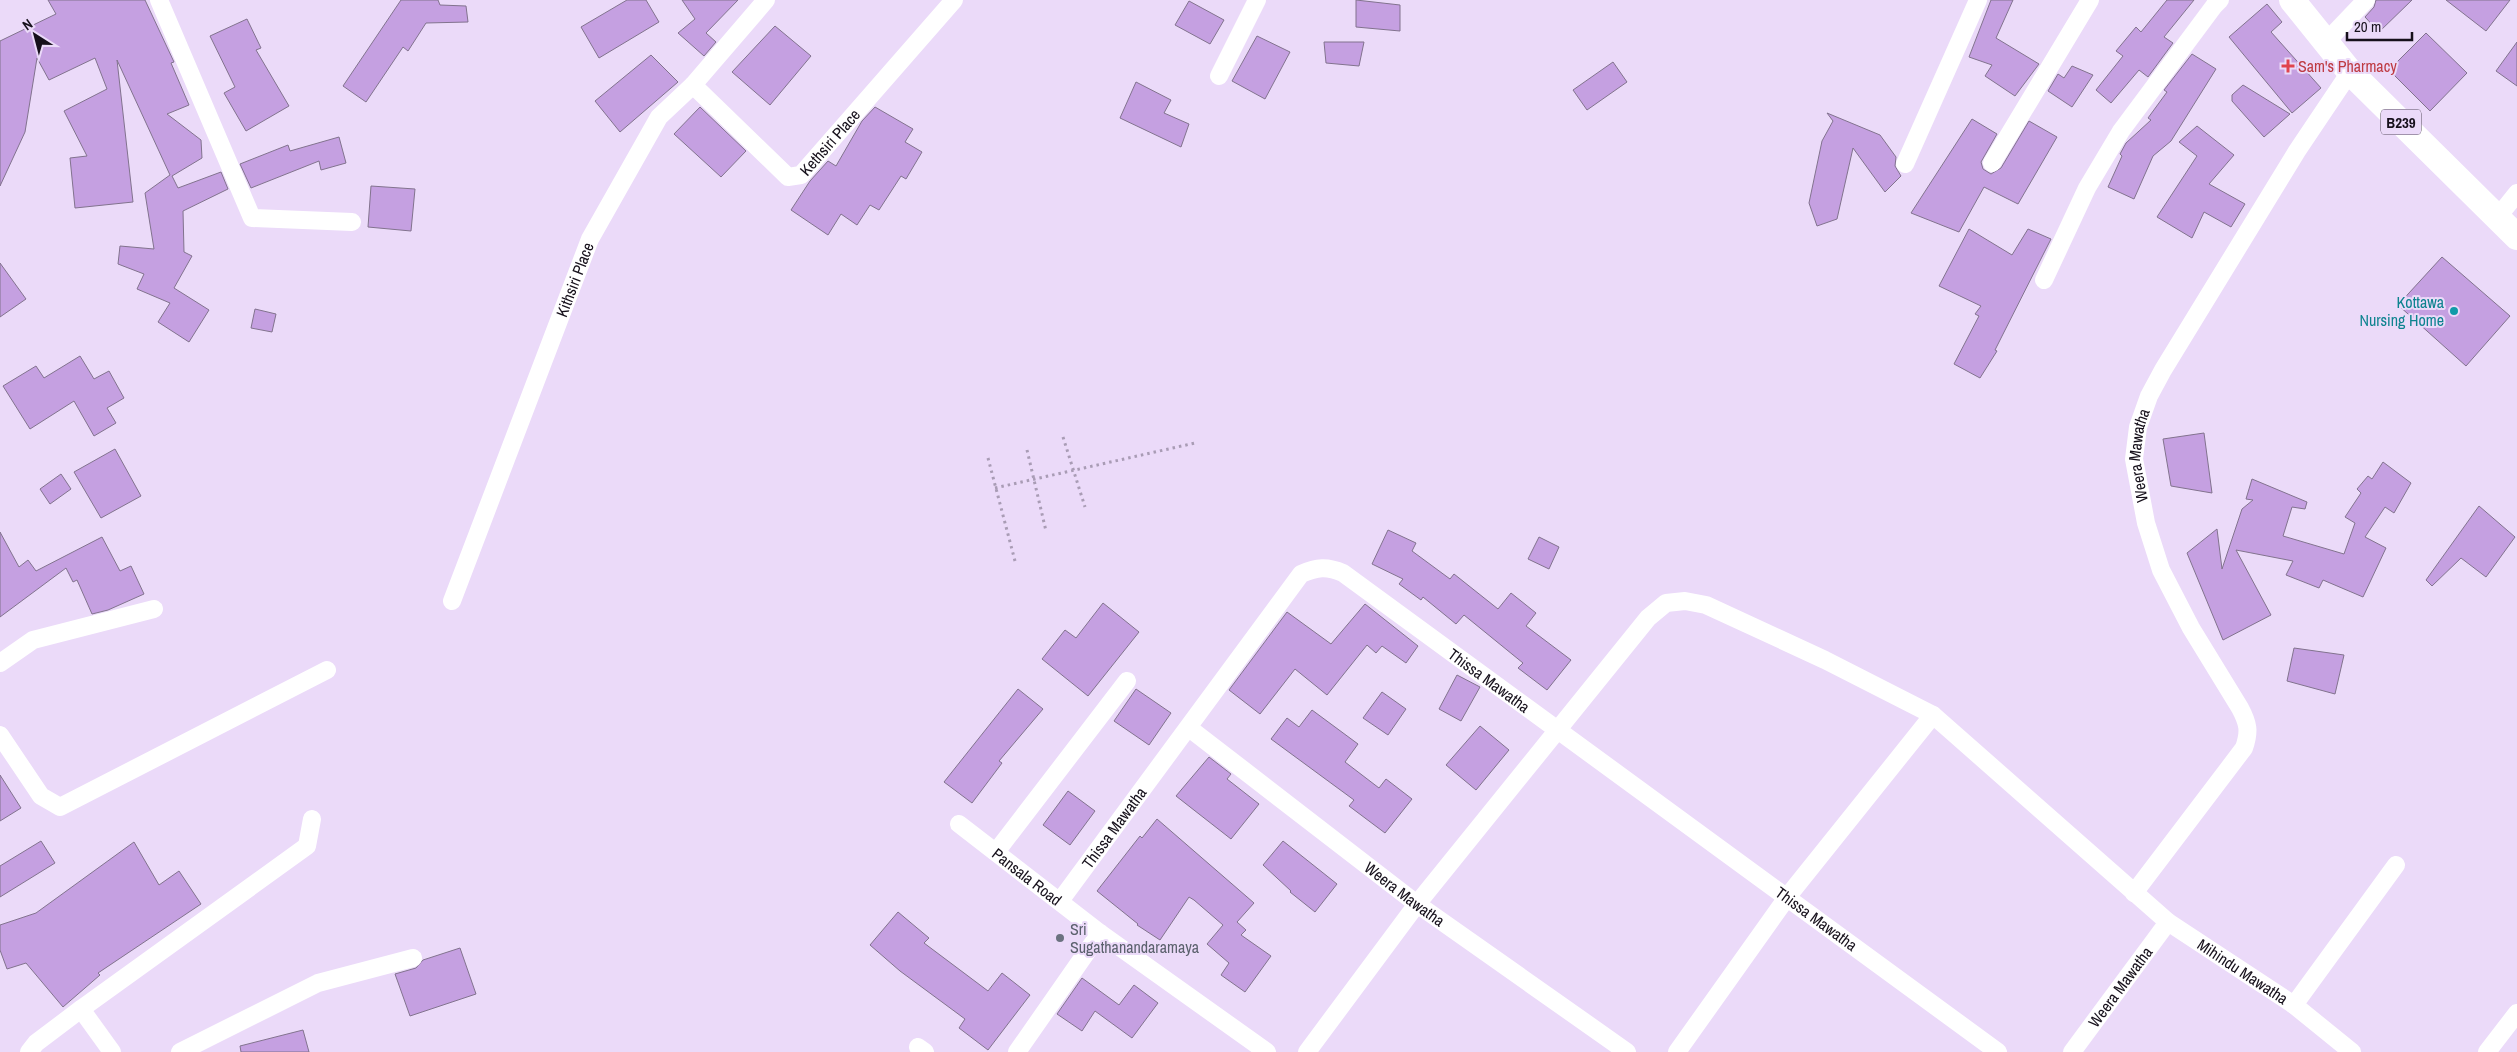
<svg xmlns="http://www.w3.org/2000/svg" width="2517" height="1052" font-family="'Archivo Narrow',sans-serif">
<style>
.building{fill:#c5a0e1;stroke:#82738e}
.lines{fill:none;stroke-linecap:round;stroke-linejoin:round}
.path{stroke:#a99cb5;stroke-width:3;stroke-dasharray:2.5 4;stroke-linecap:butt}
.street{stroke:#fff;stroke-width:18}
.primary{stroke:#fff;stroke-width:26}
.health-dot{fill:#e0444e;stroke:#ebdaf9;stroke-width:2}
.culture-dot{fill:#0f9aa8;stroke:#ebdaf9;stroke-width:2}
.worship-dot{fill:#6b7280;stroke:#ebdaf9;stroke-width:2}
.labels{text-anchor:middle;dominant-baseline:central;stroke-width:4;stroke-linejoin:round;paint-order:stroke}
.shield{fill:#ebdaf9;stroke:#564d5e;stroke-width:1}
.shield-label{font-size:15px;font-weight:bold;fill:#16101b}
.health-label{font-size:16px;fill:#be3a42;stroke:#ebdaf9;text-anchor:start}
.street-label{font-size:16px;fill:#16101b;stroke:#ebdaf9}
.culture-label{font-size:16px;fill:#0d838f;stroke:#ebdaf9;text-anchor:end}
.worship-label{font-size:16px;fill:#5b616d;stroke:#ebdaf9;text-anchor:start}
</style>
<rect width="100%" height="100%" fill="#ebdaf9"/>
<path class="building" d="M48,0H145L174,62L171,63L189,105L167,114L201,140L202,158L172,176L178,188L221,172L228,189L183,211L184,252L192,256L174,288L209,310L189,342L158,322L170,303L137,289L144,274L118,264L120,246L154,249L145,193L170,175L117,60L133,202L75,208L70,158L87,156L64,111L107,89L95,58L49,80L37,58L25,132L0,186V41L56,14Z
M401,0H438L440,5L466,6L468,22L426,23L408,51L403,47L366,102L343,86Z
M627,0H646L659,22L599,58L581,27Z
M682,0H738L706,33L716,42L704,56L678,33L695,19Z
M1356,0L1400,5V31L1356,27Z
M1991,0H2013L1996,38L2039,64L2015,96L1985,76L1992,65L1969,57Z
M2167,0H2194L2164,37L2173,43L2148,77L2139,70L2111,103L2096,90L2123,56L2116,51L2136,27L2141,32Z
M2376,0H2412L2379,32L2365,17L2374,7Z
M2446,0H2510L2486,31Z
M1189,1L1224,20L1210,44L1175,25Z
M2267,4L2282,22L2271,32L2321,88L2292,113L2229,37Z
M247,19L261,48L256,50L289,106L246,131L224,93L235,87L210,36Z
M775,26L811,56L770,105L732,72Z
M2426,33L2467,73L2430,111L2389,70Z
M1257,36L1290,52L1265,99L1232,81Z
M1324,42H1364L1359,66L1326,63Z
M2517,42V86L2496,71Z
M2192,54L2216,69L2171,141L2153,156L2134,199L2108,187L2122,156L2120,154L2126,143L2151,120L2148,118L2167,92L2164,90Z
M651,55L678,82L620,132L595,101Z
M1613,62L1627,82L1587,110L1573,90Z
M2072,66L2093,75L2072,107L2048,91L2058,74L2064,78Z
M1136,82L1171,100L1164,113L1189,124L1181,147L1120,118Z
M2243,85L2290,114L2264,137L2232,101V95Z
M700,107L746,151L721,177L674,134Z
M875,107L913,129L905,142L922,152L906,179L901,176L879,210L870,205L857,225L841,214L828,235L791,210L810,181L828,161L836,166L862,121Z
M1827,113L1880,135L1896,157L1895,166L1901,176L1885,192L1853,148L1837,219L1817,226L1809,203L1822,141L1833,121Z
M1972,119L1997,134L1981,162L1983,169L1991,174L2001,168L2029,121L2057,137L2018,204L1984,187L1959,232L1911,213Z
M2197,126L2234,155L2209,184L2245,204L2231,227L2204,212L2192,238L2157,217L2197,156L2179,142Z
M339,137L346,163L321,170L319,161L251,188L240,164L288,145L290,151Z
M371,186L415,189L411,231L368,227Z
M1969,229L2012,255L2028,229L2051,239L1995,350L1997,351L1980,378L1954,364L1979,316L1975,314L1981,306L1939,286Z
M2442,257L2510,316L2466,366L2398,305Z
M0,263L26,299L0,317Z
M255,309L276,314L272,332L251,328Z
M80,356L94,379L109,371L124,398L107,408L116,423L94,436L74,401L30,429L3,386L36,366L44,378Z
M2204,433L2212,493L2171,486L2163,439Z
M115,449L141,496L101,518L74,472Z
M2383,462L2411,483L2394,513L2385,507L2365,537L2386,548L2363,597L2323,580L2319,588L2286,575L2293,561L2236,550L2271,615L2223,640L2187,553L2217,529L2222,569L2242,509L2253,500L2246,499L2252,479L2307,502L2305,509L2292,507L2283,536L2344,554L2355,523L2345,517L2361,493L2357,489L2368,476L2372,479Z
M61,474L71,489L50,504L40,489Z
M2479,506L2515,537L2486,577L2461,558L2432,586L2426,580Z
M1388,530L1416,543L1412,551L1450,579L1454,574L1498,609L1511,593L1536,613L1526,626L1571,660L1547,690L1518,668L1523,663L1464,615L1456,624L1423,597L1421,600L1399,584L1403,579L1372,564Z
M0,532L19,567L28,560L36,571L102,537L120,571L131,566L144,594L108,610L92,614L77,580L73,582L66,568L0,617Z
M1539,537L1559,547L1549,569L1528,559Z
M1103,603L1139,632L1088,696L1042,659L1065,630L1076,638Z
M1365,604L1418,646L1406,663L1382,646L1376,653L1367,645L1327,695L1295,669L1260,714L1229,690L1287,612L1331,644Z
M2294,648L2344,655L2335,694L2287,681Z
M1457,675L1480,687L1461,721L1439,709Z
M1018,689L1043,709L999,761L1002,763L972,803L944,782Z
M1136,689L1171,713L1149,745L1114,721Z
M1382,692L1406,709L1388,735L1363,718Z
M1312,710L1358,744L1345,762L1379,788L1386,779L1412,799L1385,833L1349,806L1354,800L1271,739L1287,718L1299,727Z
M1480,726L1509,750L1476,790L1446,765Z
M1209,757L1231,774L1227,779L1259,804L1231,839L1176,796Z
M0,775L21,808L0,821Z
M1068,791L1095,811L1070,845L1043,825Z
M1157,819L1254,903L1237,922L1246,930L1241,935L1271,956L1245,992L1221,975L1229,963L1207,944L1223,925L1194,900L1189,897L1160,940L1137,925L1138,924L1097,891L1140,836L1142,838Z
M41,841L55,863L0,897V866Z
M1283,841L1337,884L1315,912L1290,892L1291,891L1263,865Z
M134,842L159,885L179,871L201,904L98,973L100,975L63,1007L26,963L7,969L0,950V925L36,913Z
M898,912L929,938L924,943L988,991L1002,973L1030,995L988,1050L959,1028L965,1019L900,971L870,945Z
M460,948L476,994L410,1016L395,974L416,968L423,960Z
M1082,978L1119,1005L1134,985L1158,1003L1132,1038L1095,1011L1082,1031L1057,1014Z
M303,1030L309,1052H241L240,1046Z"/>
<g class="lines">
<path class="path" d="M1063,437L1085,507
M1027,450L1046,531
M988,458L1015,561
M995,488L1195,443"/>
<g class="street">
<path d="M159,0L252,218L352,222"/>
<path d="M2325,43L2366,0"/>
<path d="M1219,76L1257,0"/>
<path id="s1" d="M693,85L788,177L801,175L954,0"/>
<path d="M1992,163L2090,0"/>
<path d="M1905,164L1978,0"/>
<path d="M2497,218L2517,193"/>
<path d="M2044,280L2087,188L2121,131L2214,6L2220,0"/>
<path id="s2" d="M452,601L590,239L659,117L693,85L766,0"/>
<path d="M0,663L33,640L154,609"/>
<path id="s3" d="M1189,728L1417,904L1627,1052"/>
<path d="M0,735L41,796L60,807L327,670"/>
<path id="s4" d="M959,824L1100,933L1267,1052"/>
<path d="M996,852L1127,681"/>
<path id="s5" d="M2134,893L2244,748C2250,731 2248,723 2240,708L2191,628L2161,570L2146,523L2134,459L2138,427L2149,396L2163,370L2297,151L2350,72"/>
<path id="s6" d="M1060,901L1301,574C1317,567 1327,566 1343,573C1561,734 1781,891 1998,1052"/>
<path d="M2294,1005L2396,865"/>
<path d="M81,1009L112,1052"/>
<path d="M918,1047L925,1052"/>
<path d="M29,1052L36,1043L81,1009L307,846L312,819"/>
<path d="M180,1052L318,983L413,958"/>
<path d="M1017,1052L1100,933"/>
<path id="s7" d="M1307,1052L1417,904L1648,618L1666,603L1685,601L1706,605L1825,660L1933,715L2168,922L2294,1005L2352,1052"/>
<path d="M1677,1052L1788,896L1933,715"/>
<path id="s8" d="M2072,1052L2168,922"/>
<path d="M2487,1052L2517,1013"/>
</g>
<path class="primary" d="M2292,0L2350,72L2517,237"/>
</g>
<path class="health-dot" d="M2285.5 58.5h5v5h5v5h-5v5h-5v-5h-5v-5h5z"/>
<circle class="culture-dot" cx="2454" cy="311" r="5"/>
<circle class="worship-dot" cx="1060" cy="938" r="5"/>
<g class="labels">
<rect class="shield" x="2381" y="109.5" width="40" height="25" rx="4"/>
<g class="shield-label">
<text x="2401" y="122">B239</text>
</g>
<g class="health-label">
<text x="2298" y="66">Sam's Pharmacy</text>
</g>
<g class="street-label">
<text stroke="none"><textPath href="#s1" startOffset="189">Kethsiri Place</textPath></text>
<text stroke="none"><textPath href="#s2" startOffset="344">Kithsiri Place</textPath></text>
<text stroke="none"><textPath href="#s5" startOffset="501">Weera Mawatha</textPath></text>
<text stroke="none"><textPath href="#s6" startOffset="631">Thissa Mawatha</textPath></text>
<text stroke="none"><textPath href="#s6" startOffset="91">Thissa Mawatha</textPath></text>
<text stroke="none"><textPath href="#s4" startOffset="86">Pansala Road</textPath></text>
<text stroke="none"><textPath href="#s3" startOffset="272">Weera Mawatha</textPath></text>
<text stroke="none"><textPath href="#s6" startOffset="1036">Thissa Mawatha</textPath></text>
<text stroke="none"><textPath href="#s7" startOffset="1271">Mihindu Mawatha</textPath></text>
<text stroke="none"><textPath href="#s8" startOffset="81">Weera Mawatha</textPath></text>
</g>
<g class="culture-label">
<text x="2444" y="302">Kottawa<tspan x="2444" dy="18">Nursing Home</tspan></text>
</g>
<g class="worship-label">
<text x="1070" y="929">Sri<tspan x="1070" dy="18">Sugathanandaramaya</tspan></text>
</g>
</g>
<g transform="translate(35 35) rotate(324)" stroke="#ebdaf9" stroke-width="4" paint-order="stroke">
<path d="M0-4L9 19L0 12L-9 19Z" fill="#16101b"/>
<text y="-8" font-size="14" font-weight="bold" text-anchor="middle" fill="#16101b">N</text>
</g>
<path d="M2347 32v8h65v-8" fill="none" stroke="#16101b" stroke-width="2.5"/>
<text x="2354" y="32" font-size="15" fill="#16101b" stroke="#ebdaf9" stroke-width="4" paint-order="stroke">20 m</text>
</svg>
